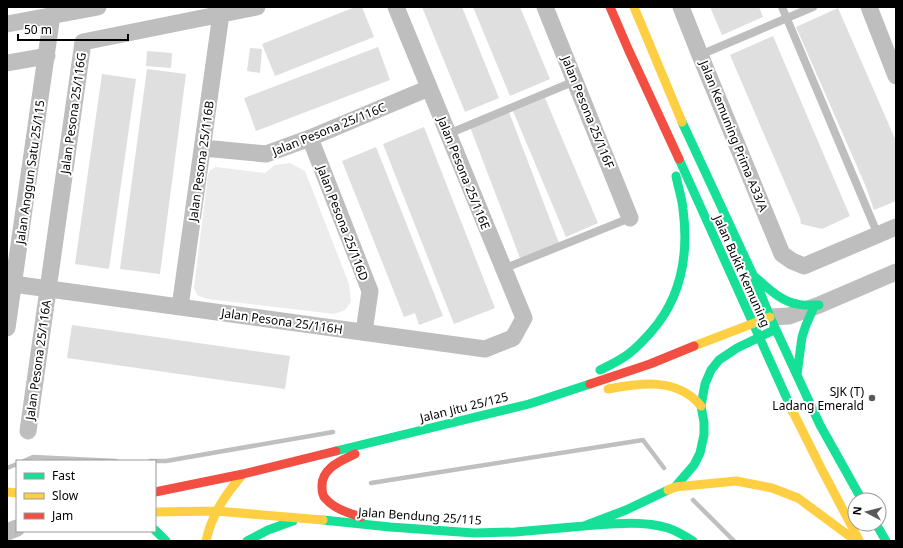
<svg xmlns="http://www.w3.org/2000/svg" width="903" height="548" font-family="'Noto Sans',sans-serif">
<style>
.green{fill:#ececec}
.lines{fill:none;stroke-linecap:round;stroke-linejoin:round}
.stream{stroke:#bfbfbf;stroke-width:4.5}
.building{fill:#dfdfdf}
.lane{stroke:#bebebe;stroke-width:8}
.street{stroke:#bebebe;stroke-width:17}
.fast{stroke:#16e098;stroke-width:9}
.slow{stroke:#ffcf43;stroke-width:9}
.jam{stroke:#f24e42;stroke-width:9}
.poi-dot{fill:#595959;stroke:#fff;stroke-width:1.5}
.labels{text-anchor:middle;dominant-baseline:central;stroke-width:4;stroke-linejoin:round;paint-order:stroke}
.street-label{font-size:12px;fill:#000;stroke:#fff}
.poi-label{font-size:12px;fill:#000;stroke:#fff;text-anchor:end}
</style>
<rect width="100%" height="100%" fill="#fff"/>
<path class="green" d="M290,163L305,171L349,284L351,302L345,310L334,314L207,299L197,295L194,288L208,175L210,170L216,167L265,173L275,165Z"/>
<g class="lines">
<path class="stream" d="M24,461L33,457L116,461
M150,461H166L333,432
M7,468L17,464
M371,483L643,440L664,468
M693,500L734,541"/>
</g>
<path class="building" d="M355,7H362L374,37L275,76L262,44Z
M422,7H462L499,98L465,112Z
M473,7H520L550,79L510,96Z
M710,7H759L763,17L722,35Z
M838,8L896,141V201L874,210L866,187L796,27Z
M773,36L850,216L822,229L801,224L800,218L730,55Z
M378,47L390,80L256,131L244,98Z
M250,48L262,49L260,73L247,71Z
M147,51L172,53L171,68L146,66Z
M147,69L186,74L160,274L120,269Z
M102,74L136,79L109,269L75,264Z
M545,98L598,223L566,237L513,111Z
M509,112L559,243L520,258L470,127Z
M424,127L495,308L454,324L383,144Z
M376,147L443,316L419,325L415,313L404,317L342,161Z
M72,325L290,356L285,389L67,358Z"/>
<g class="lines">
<path class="lane" d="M782,7L878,235
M700,55L813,7
M448,134L575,81
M503,269L630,218"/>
<path class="street" d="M545,7L630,218
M681,7L700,55L782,254L792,261L804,266L896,227
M869,7L896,76
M7,24L98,7
M7,63L47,56
M310,138L370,291L364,332
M203,148L266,154L310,138L429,88
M13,284L485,349L513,338L524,318L396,7
M180,307L221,14
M770,317L789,316L819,305L896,272
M7,328L52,15
M28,431L83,42L257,7
M7,532L17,528"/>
<path class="fast" d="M682,122L754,277L770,317L820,425L862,500
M679,159L793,412
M755,277C767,287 780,301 797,304C804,306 812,305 819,305
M600,370C608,366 617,362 624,357C634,351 643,341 651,332C682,297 689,255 683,209C682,198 678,187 676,176
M797,375L802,337L806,325L814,307
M336,451L529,404L590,384
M675,487L694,465L700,453L704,435V422L701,406L705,384L711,370L719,360L737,348L772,331
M323,520L390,527L474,533L515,532L584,526L626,510L668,490
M876,524L886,541
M584,526C612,524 641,520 668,528C677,531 685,536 693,541
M155,530L166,541
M247,541L268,530L293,521"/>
<path class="slow" d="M634,7L682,122
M694,346L770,317
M608,389C641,383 677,377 701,406
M793,412L821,468L859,540
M668,490L675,487L736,481L772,488L798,498L856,541
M7,492L17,493
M155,512L216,511L323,520
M206,541C212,514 225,495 243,474"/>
<path class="jam" d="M610,7L629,51L679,159
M590,384L650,364L694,346
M355,454C341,461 321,468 322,487C322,491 322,495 325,498C334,509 349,513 361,517
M155,492L243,474L336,451"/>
</g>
<circle class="poi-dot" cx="872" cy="398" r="4"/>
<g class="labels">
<g class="street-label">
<text transform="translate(588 112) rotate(68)">Jalan Pesona 25/116F</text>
<text transform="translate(73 113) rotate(-82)">Jalan Pesona 25/116G</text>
<text transform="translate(329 129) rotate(-22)">Jalan Pesona 25/116C</text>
<text transform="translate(734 136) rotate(68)">Jalan Kemuning Prima A33/A</text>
<text transform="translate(201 161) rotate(-82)">Jalan Pesona 25/116B</text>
<text transform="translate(30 172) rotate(-82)">Jalan Anggun Satu 25/115</text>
<text transform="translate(464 173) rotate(68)">Jalan Pesona 25/116E</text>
<text transform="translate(343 223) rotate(69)">Jalan Pesona 25/116D</text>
<text transform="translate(742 271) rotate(66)">Jalan Bukit Kemuning</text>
<text transform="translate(282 321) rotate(8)">Jalan Pesona 25/116H</text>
<text transform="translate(38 360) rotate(-82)">Jalan Pesona 25/116A</text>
<text transform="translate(464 407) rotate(-14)">Jalan Jitu 25/125</text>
<text transform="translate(420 516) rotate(4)">Jalan Bendung 25/115</text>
</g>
<g class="poi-label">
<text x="864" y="391">SJK (T)<tspan x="864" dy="14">Ladang Emerald</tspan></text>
</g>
</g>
<rect width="903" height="548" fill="none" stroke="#000000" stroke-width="16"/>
<rect x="16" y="460" width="140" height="72" fill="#ffffff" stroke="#999999"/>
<rect x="24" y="473" width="20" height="6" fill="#16e098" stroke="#999999"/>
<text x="52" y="480" font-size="12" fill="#000000">Fast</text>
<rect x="24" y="493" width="20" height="6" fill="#ffcf43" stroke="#999999"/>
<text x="52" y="500" font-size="12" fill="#000000">Slow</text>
<rect x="24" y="513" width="20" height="6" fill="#f24e42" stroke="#999999"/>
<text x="52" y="520" font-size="12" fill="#000000">Jam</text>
<g transform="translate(867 512) rotate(277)"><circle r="19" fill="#ffffff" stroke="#999999"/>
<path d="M0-3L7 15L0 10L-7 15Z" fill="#595959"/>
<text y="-6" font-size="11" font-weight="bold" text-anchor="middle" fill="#000000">N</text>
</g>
<path d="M18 34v6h110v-6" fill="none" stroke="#000000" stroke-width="2"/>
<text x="24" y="34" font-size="12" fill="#000000" stroke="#ffffff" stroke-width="3" paint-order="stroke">50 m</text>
</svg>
